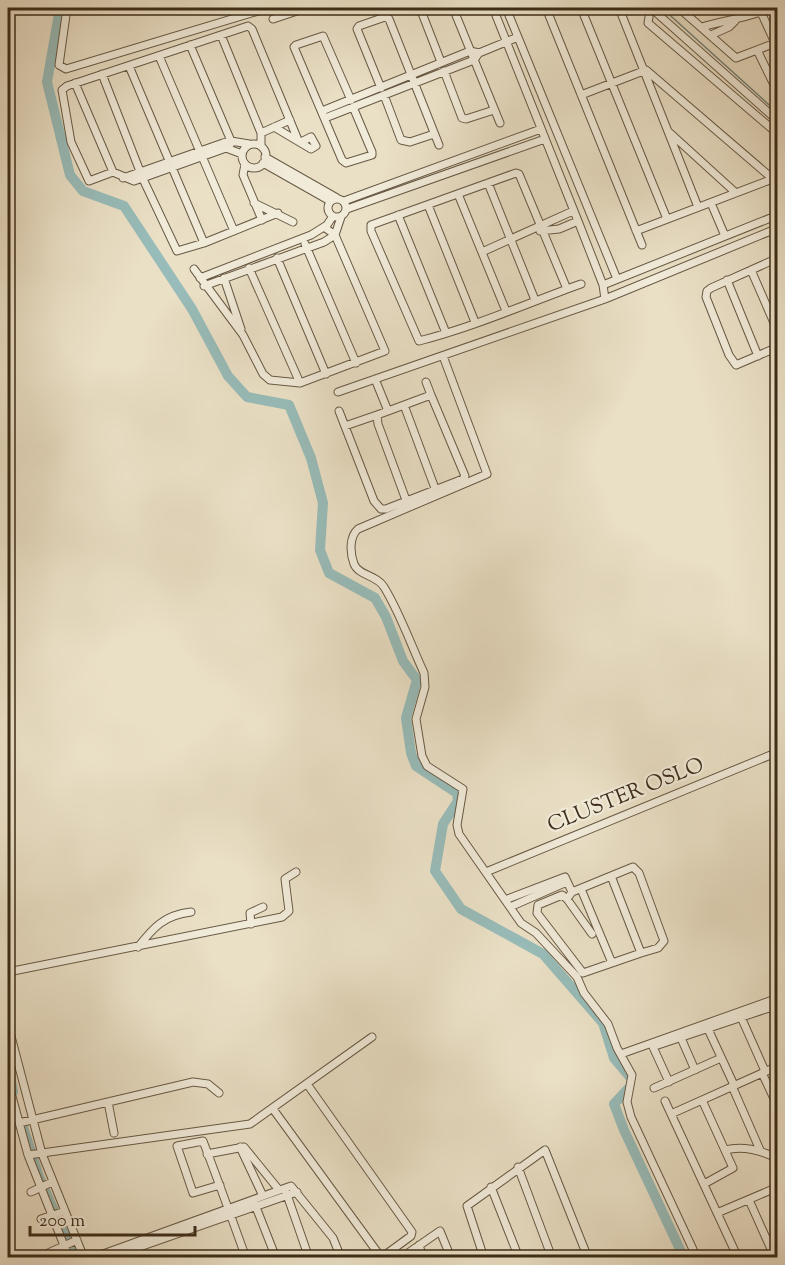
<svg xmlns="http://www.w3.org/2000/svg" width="785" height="1265" font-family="'Sorts Mill Goudy',serif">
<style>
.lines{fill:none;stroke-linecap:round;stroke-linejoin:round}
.stream{stroke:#738279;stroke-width:1.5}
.river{stroke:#98bcb9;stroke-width:10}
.minor-casing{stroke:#685944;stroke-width:9}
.minor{stroke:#f1ebda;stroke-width:7}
.labels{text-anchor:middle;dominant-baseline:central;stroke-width:4.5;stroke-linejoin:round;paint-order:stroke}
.street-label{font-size:21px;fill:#3c2c18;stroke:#f1ebda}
</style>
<rect width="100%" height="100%" fill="#eae0c6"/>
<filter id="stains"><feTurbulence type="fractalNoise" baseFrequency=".00333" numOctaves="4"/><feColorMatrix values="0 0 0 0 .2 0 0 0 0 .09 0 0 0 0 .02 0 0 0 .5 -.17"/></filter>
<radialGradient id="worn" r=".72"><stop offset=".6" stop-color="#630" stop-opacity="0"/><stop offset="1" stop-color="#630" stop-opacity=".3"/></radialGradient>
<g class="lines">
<path class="stream" d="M662,8L778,113"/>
<path class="river" d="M60,8L47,82L70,175L83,191L124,206L192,309L228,376L247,397L289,405L311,458L323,503L320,550L329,573L375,598L386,617L403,661L417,680L406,718L411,753L416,766L457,793L458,801L443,824L435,871L461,909L543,954L603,1023L614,1058L630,1077
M8,1066L13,1092
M628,1089L614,1104L624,1130L684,1258
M23,1127L39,1177L75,1258"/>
<g class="minor-casing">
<path id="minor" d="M67,8L59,65L66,69L268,8
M382,8L385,17L389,19L439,145
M420,8L441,62
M453,8L500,123
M493,8L578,221L603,285L605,299
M506,8L617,279
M546,8L642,245
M581,8L667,219
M619,8L698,207
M651,8L778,121
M679,8L736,58L778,42
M760,10L775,43
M649,17L648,23L778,134
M273,19L306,8
M702,27C722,21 741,19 760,12
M221,35L261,133
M711,35L729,27L735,21
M190,45L231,141L230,145
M757,50L778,93
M159,56L234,231
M129,66L204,243
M444,71L462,118L466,119L494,110
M102,74L143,179L177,251L204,243L278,213
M75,83L113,172
M381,88L357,29L359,26L385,17
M384,95L401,140L410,142L434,134
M581,95L646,70L773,179
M351,100L323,36L296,45L294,47L342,160L346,163L372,155V152L353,107
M322,111L470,51L479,53L518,37
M325,118L474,60L479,53
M274,127L311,149L316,146L311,137L301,142
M670,133L736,193
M242 156a12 12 0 1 1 24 0a12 12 0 1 1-24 0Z
M261,146V133L290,120
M242,154L226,148L134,181L113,172L89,181L71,142L62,90L67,86L248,26L252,29L298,140
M265,157L337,198
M263,163L330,201
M245,164L243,175L262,220
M123,178L223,143L231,141L249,144
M488,183L535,300
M458,194L506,311
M328 208a9 9 0 1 1 18 0a9 9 0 1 1-18 0Z
M344,201L541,129
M254,203L293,222
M711,203L725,236
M428,205L475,322
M347,209L545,139
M398,215L446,333
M540,231L559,229L578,221
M636,231L775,178
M305,244L356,363
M482,252L573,211
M277,258L326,374
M778,258L711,288L707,291L706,297L729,355L736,365L778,347
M249,268L300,383
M194,269L243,335L263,374L270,380L300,383L385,351L335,235L324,227
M751,270L778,332
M200,278L311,235L327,225L333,216
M224,278L241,329
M727,280L758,356
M603,285L778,215
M204,286L324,242L335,235L341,217
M567,289L519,174L516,173L371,225V231L419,341C474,327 528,303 581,284
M443,356L487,474L358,529C349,537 350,553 354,564C359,576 377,575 384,587C400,613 411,645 424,673L425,687L416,719L422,756L427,766L463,789L457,825L459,834L521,923L536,933L577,977L584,993L608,1024L617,1048L632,1075L627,1102L631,1117L697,1258
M375,379L388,411L431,395L426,382
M338,392L605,299L778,228
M404,405L436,491
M339,411L374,501L381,509H386L463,479L465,476L431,395
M388,411L377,415L378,424L406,500
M345,426L377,415
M486,872L778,752
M611,876L633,867L639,873L664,941L658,948L641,953
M581,889L612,963
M567,899L562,895L538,905L537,913L583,973L641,953L611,876L572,892
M505,900L565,877L572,892L567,899L592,934
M510,907L567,882
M251,924L250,913L263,907
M138,947C153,928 164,915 191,912
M8,972L282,917L289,911L285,879L296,872
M772,1007L778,1019
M741,1017L765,1071
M8,1025L42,1154L84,1258
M708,1029L734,1085
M681,1038L695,1070
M658,1045L778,1005
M653,1047L669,1082
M621,1054L778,998
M762,1073L778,1107
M8,1082L28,1155L69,1258
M732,1086L760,1150
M654,1088L721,1058
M702,1100L733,1168L704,1184
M665,1101L738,1258
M108,1102L114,1133
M273,1109L378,1253L385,1255L411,1236L412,1232L307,1084
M671,1114L778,1066
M19,1123L193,1082L208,1084L219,1093
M240,1147L263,1196
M725,1150C744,1145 761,1150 778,1159
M207,1154L244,1147L279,1190
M28,1155L250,1124L372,1037
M518,1167L552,1258
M220,1185L193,1193L177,1146L203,1141C218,1180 232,1219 246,1258
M491,1187L519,1258
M31,1192L52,1182
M286,1192L309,1258
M749,1200L775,1258
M254,1202L276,1258
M717,1213L778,1187
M41,1219L65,1211
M419,1245L423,1258
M84,1257L103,1254L291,1186L333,1238L341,1258
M37,1258L77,1240
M108,1258L297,1192
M401,1258L440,1231L451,1258
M484,1258L467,1206L545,1150L588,1258"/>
</g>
<use href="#minor" class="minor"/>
</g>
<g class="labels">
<g class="street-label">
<text transform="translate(626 796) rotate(-22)">CLUSTER OSLO</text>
</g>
</g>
<rect width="785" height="1265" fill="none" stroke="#eae0c6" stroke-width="30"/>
<rect x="9" y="9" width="767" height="1247" fill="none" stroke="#3c2c18" stroke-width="3"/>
<rect x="15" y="15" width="755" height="1235" fill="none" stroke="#3c2c18" stroke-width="1.5"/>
<path d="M30 1226v9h165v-9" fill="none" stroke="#3c2c18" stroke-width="3"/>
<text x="39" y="1226" font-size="18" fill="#3c2c18" stroke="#f1ebda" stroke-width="4.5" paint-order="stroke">200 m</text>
<rect width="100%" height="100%" filter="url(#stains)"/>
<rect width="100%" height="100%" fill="url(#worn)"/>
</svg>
